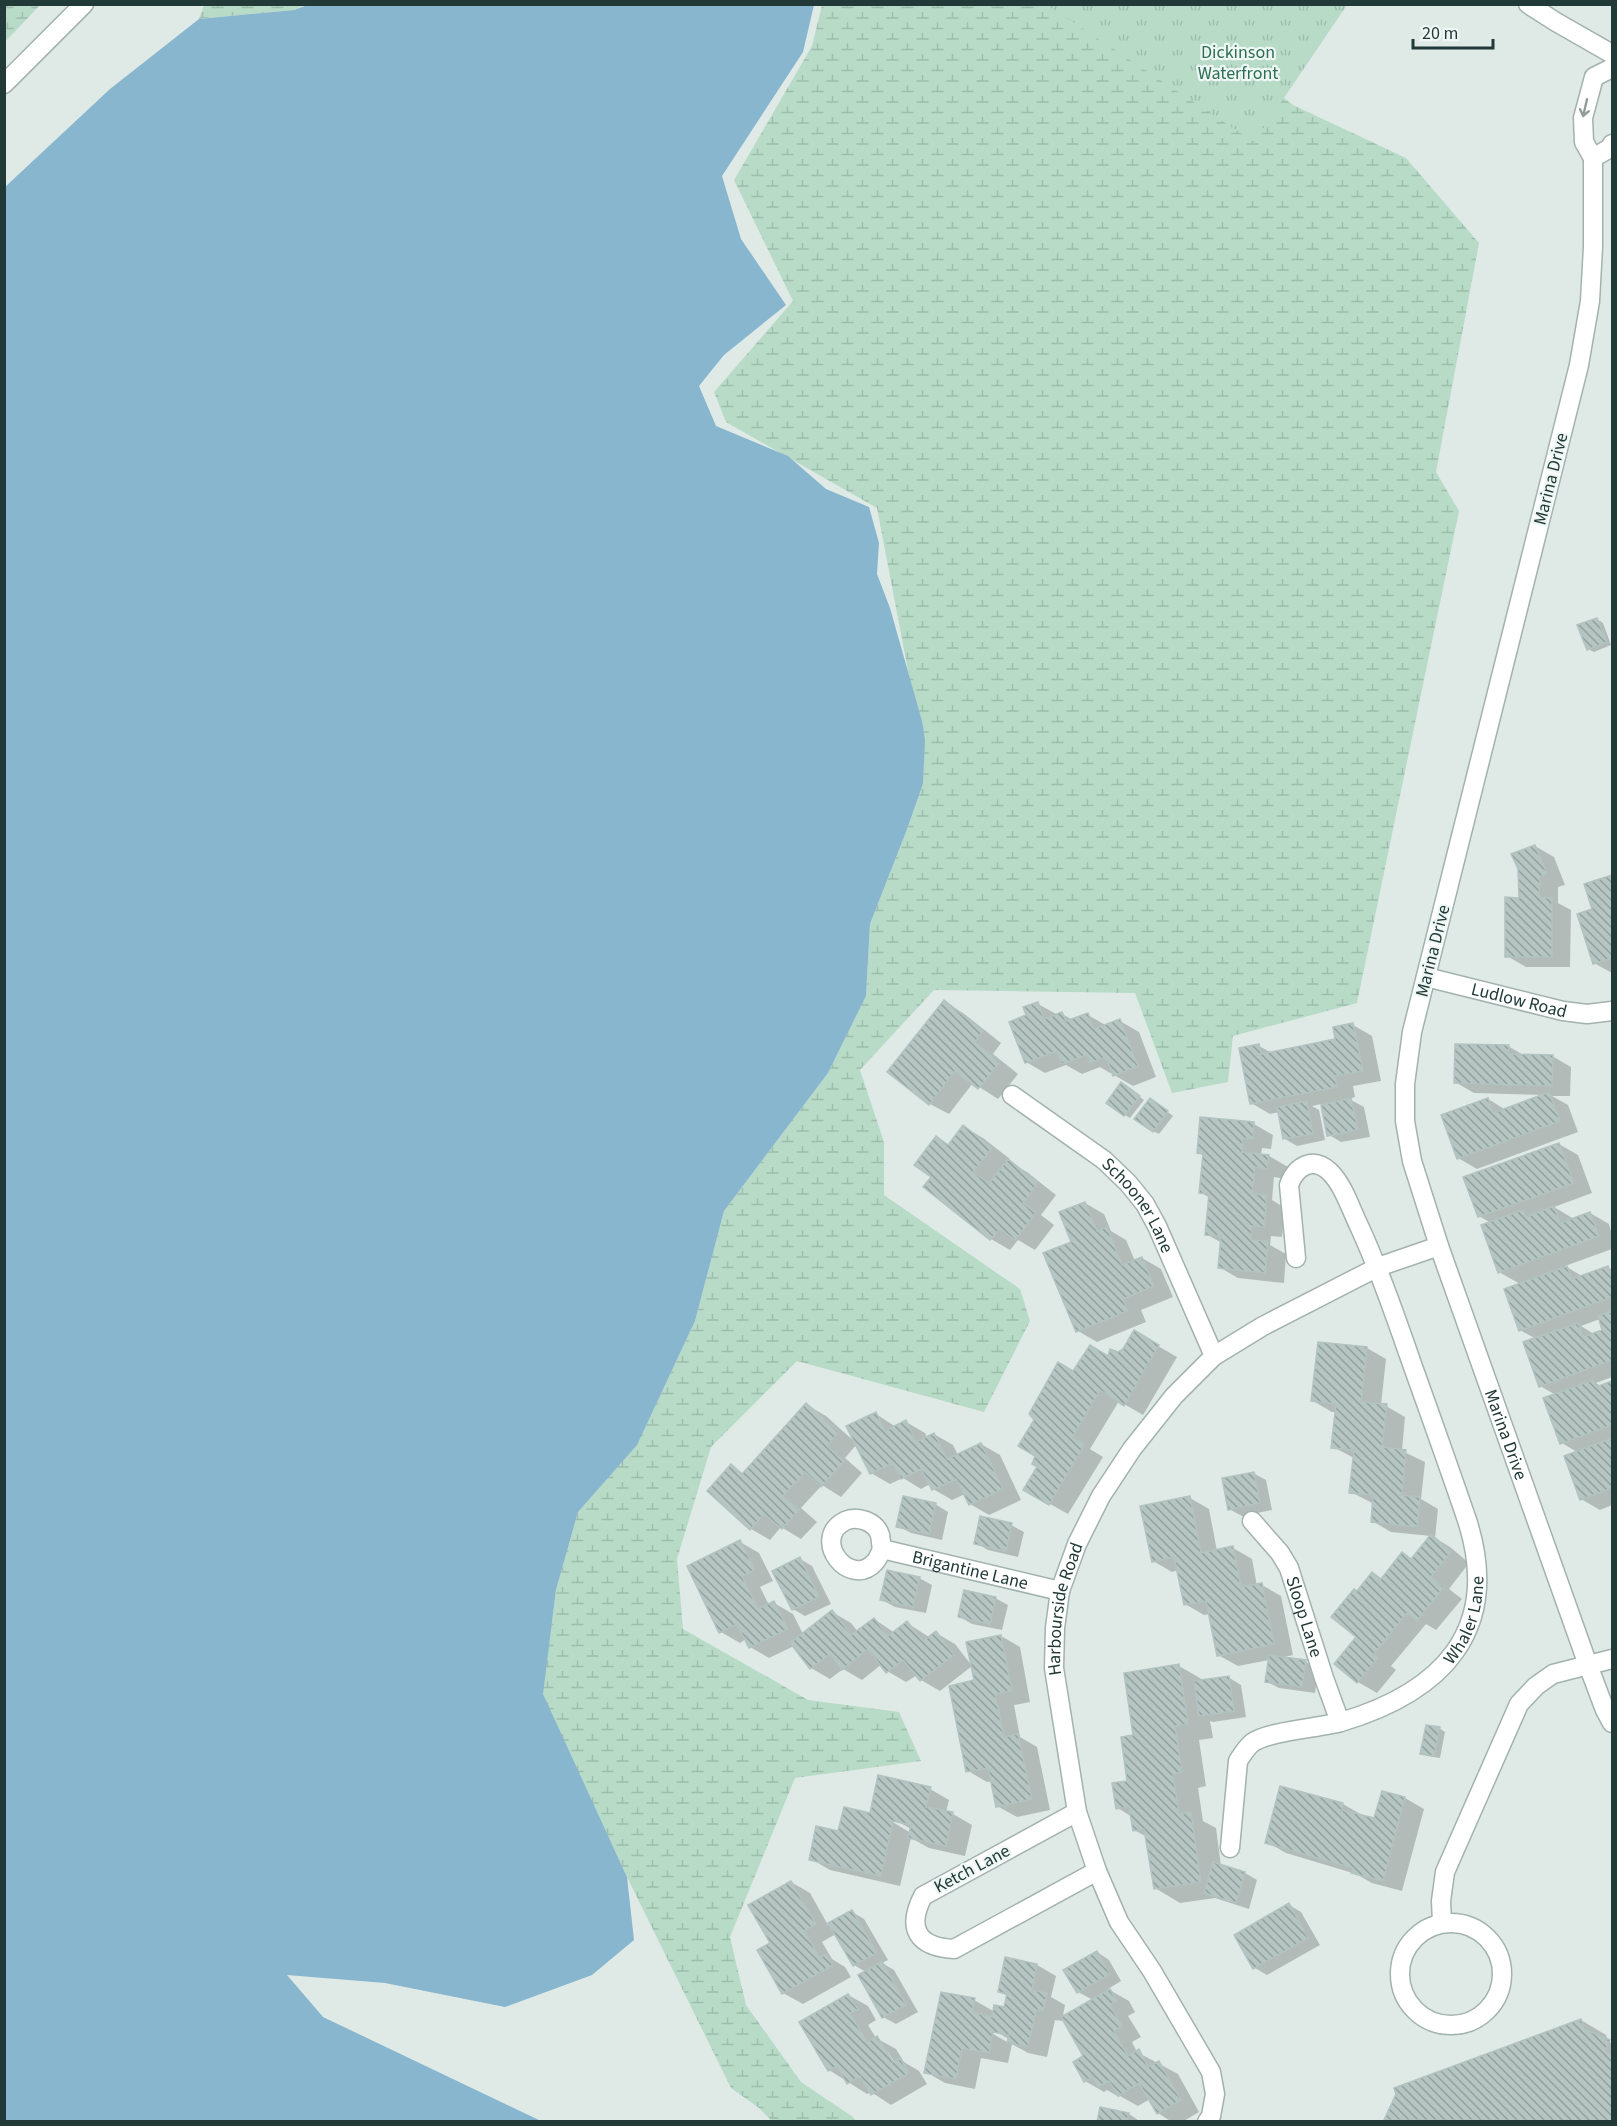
<svg xmlns="http://www.w3.org/2000/svg" width="1617" height="2126" font-family="'Source Sans 3',sans-serif">
<style>
.wetland{fill:url(#wetland-marsh)}
.park{fill:url(#park-tufts)}
.water{fill:#88b6cf}
.shadow{fill:#0003;fill-rule:evenodd}
.building{fill:url(#building-back-hatch);stroke:#b2c3c0;stroke-width:1.5}
.lines{fill:none;stroke-linecap:round;stroke-linejoin:round}
.minor-casing{stroke:#a2b2af;stroke-width:21}
.minor{stroke:#fff;stroke-width:18}
.oneway{stroke:#909c9c}
.labels{text-anchor:middle;dominant-baseline:central;stroke-width:4.5;stroke-linejoin:round;paint-order:stroke}
.park-label{font-size:18px;fill:#2c6f53;stroke:#eff7f5}
.street-label{font-size:18px;fill:#213a38;stroke:#eff7f5}
</style>
<defs>
<pattern id="wetland-marsh" width="20" height="14" patternUnits="userSpaceOnUse" patternTransform="scale(1.5)"><rect width="20" height="14" fill="#b8dbc8"/><path d="M1 5h8M5 5V1M11 12h8M15 12V8" fill="none" stroke="#9ebdad"/></pattern>
<pattern id="park-tufts" width="24" height="20" patternUnits="userSpaceOnUse" patternTransform="scale(1.5)"><rect width="24" height="20" fill="#b8dbc8"/><path d="M3 7l-1-3M5 7V3M7 7l1-3M15 17l-1-3M17 17v-4M19 17l1-3" fill="none" stroke="#9ebdad"/></pattern>
<pattern id="building-back-hatch" width="6" height="6" patternUnits="userSpaceOnUse" patternTransform="scale(1.5)"><rect width="6" height="6" fill="#b5c5c1"/><path d="M-1 5l2 2M0 0l6 6M5-1l2 2" fill="none" stroke="#93a19e"/></pattern>
</defs>
<rect width="100%" height="100%" fill="#dfeae7"/>
<path class="wetland" d="M5,4L40,5L5,42L4,5Z
M204,5H304L294,10L199,19Z
M822,5H1171L1293,105L1406,158L1479,243L1436,472L1459,511L1357,1003L1233,1036L1228,1082L1172,1093L1135,993L934,990L860,1070L884,1142V1195L1020,1289L1030,1321L984,1412L797,1361L711,1447L677,1559L683,1629L808,1700L899,1712L921,1761L795,1778L730,1937L746,2005L801,2082L853,2117L856,2121H772L759,2108L731,2088L627,1877L542,1694L556,1590L578,1512L637,1444L695,1321L724,1211L828,1073L866,996L870,924L906,832L923,784L924,755L877,508L726,422L714,392L793,301L734,180L812,46Z"/>
<path class="park" d="M1047,5H1347L1254,142Z"/>
<path class="water" d="M310,4L814,5L803,52L722,176L741,239L786,305L724,355L699,386L716,426L788,456L826,489L869,507L879,543L877,574L890,608L922,721L925,740L923,784L906,832L870,924L866,996L828,1073L724,1211L695,1321L637,1445L578,1512L556,1590L543,1694L627,1877L634,1940L592,1975L505,2007L385,1983L287,1975L323,2017L541,2121H5V187L110,89L199,19L294,10Z"/>
<path class="shadow" d="M1597,619L1603,623L1611,645L1594,652L1588,649Z
M1535,846L1554,857L1565,885L1558,887V903L1571,910L1570,967H1526L1507,956Z
M1612,877V973L1594,963V910L1586,885Z
M944,1002L963,1013L1001,1043L993,1054L1018,1074L998,1099L973,1083L949,1114L930,1104Z
M1038,1004L1058,1015L1062,1014L1073,1020L1088,1015L1107,1026L1120,1021L1139,1032L1156,1077L1133,1086L1114,1075L1113,1072L1110,1073L1100,1067L1082,1074L1066,1065L1045,1073L1026,1062L1028,1016Z
M1353,1025L1372,1036L1381,1081L1353,1086L1355,1097L1349,1099L1364,1107L1370,1137L1341,1142L1329,1135L1322,1104L1312,1106L1319,1110L1325,1140L1297,1146L1285,1139L1280,1112L1270,1114L1251,1103L1259,1046L1272,1053L1337,1041Z
M1508,1046L1525,1056H1552L1571,1067L1570,1096H1552L1568,1105L1578,1132L1477,1169L1458,1158L1488,1099L1506,1110L1545,1095L1474,1093L1455,1082Z
M1127,1087L1144,1100L1130,1118L1125,1115Z
M1156,1103L1173,1116L1159,1134L1153,1131Z
M1254,1124L1273,1135L1271,1149L1262,1148L1261,1155L1269,1156L1288,1167L1286,1179L1274,1177L1272,1200L1285,1208L1282,1237L1271,1236L1270,1245L1286,1254L1284,1283L1238,1278L1219,1267L1222,1243L1206,1234L1210,1198L1200,1192L1204,1156L1198,1152Z
M964,1127L983,1138L1010,1159L1008,1162L1027,1172L1056,1195L1041,1215L1054,1225L1035,1250L1018,1240L1010,1250L991,1239L925,1187L933,1177L937,1138L949,1145Z
M1559,1144L1578,1155L1592,1193L1554,1207L1574,1219L1590,1213L1609,1224L1612,1235V1249L1565,1266L1582,1276L1608,1267L1612,1270V1377L1596,1383L1602,1387L1612,1383V1505L1600,1510L1581,1499L1577,1452L1562,1443L1556,1395L1540,1386L1536,1339L1520,1330V1284L1499,1272L1491,1223L1479,1216ZM1600,1319L1604,1330L1594,1334L1581,1326Z
M1085,1203L1104,1214L1111,1231L1126,1240L1135,1261L1142,1258L1161,1269L1173,1297L1141,1310L1146,1322L1097,1342L1078,1331L1045,1254L1073,1242Z
M1153,1343L1177,1357L1143,1415L1119,1401L1090,1449L1103,1457L1068,1514L1025,1490L1039,1467L1074,1373L1118,1354Z
M1367,1348L1386,1359L1381,1405L1386,1406L1405,1417L1402,1451L1425,1462L1421,1499L1438,1509L1435,1538L1450,1547L1469,1563L1449,1589L1462,1599L1436,1630L1426,1624L1391,1666L1396,1670L1377,1693L1358,1682L1336,1664L1358,1637L1357,1593L1372,1574L1382,1579L1402,1554L1412,1560L1431,1536L1391,1532L1372,1521L1374,1504L1351,1492L1354,1458L1333,1447L1336,1412H1332L1313,1401Z
M807,1405L826,1416L856,1443L876,1414L896,1427L906,1422L925,1433L927,1438L934,1434L953,1445L958,1455L981,1444L1000,1455L1021,1500L989,1515L970,1504L965,1494L952,1500L933,1489L930,1484L921,1489L903,1478L890,1484L871,1473L857,1444L845,1458L862,1473L841,1497L822,1485L801,1508L817,1522L801,1539L781,1527L770,1540L751,1529L709,1491L731,1466L744,1474Z
M1253,1473L1266,1480L1272,1510L1242,1516L1229,1509Z
M1190,1498L1209,1509L1217,1551L1233,1548L1252,1559L1257,1586L1262,1585L1281,1596L1293,1655L1280,1658L1306,1662L1318,1669L1315,1693L1279,1688L1266,1681L1269,1660L1238,1666L1218,1655L1210,1614L1204,1615L1185,1604L1178,1570L1172,1572L1153,1561Z
M935,1504L948,1512L942,1540L911,1533L898,1526Z
M1011,1525L1024,1532L1018,1557L988,1550L976,1543Z
M740,1542L759,1553L773,1581L760,1587L769,1605L774,1603L793,1614L803,1634L832,1612L851,1623L858,1632L874,1619L895,1633L907,1623L929,1637L936,1633L955,1644L972,1666L940,1691L921,1680L917,1675L906,1682L887,1671L882,1664L862,1680L843,1669L830,1679L811,1668L794,1646L769,1658L750,1647L746,1639L740,1643L721,1632Z
M800,1559L812,1566L831,1604L805,1616L793,1609Z
M919,1578L932,1585L926,1613L895,1607L882,1600Z
M995,1598L1008,1605L1002,1630L972,1624L960,1617Z
M1001,1636L1020,1647L1030,1702L1014,1705L1020,1737L1037,1747L1050,1810L1017,1817L997,1806L993,1781L987,1782L968,1771L976,1682Z
M1179,1666L1205,1681L1228,1677L1241,1685L1246,1717L1213,1722L1210,1721L1213,1738L1199,1740L1206,1786L1198,1788L1203,1821L1216,1828L1221,1866L1245,1873L1257,1880L1249,1909L1215,1898L1180,1903L1155,1888L1147,1837L1134,1830L1132,1817L1118,1808L1129,1782L1135,1736Z
M1439,1728L1445,1732L1440,1758L1427,1756L1422,1753Z
M1281,1788L1343,1804L1362,1815L1375,1820L1383,1792L1405,1798L1424,1809L1402,1891L1372,1883L1356,1874L1286,1853L1267,1842Z
M930,1789L949,1800L946,1812L953,1814L972,1825L965,1856L929,1848L911,1838L900,1886L830,1870L811,1859L840,1833ZM888,1816L911,1829V1833L886,1818Z
M791,1882L810,1893L828,1925L852,1912L864,1919L888,1960L882,1963L894,1970L918,2012L896,2024L883,2017L866,1972L854,1965L836,1934L822,1942L832,1959L845,1967L851,1977L803,2004L783,1993L772,1944Z
M1289,1905L1301,1912L1320,1945L1267,1975L1255,1968Z
M1097,1952L1109,1960L1121,1981L1108,1989L1129,2001L1135,2012L1128,2016L1141,2037L1132,2042L1137,2052L1178,2074L1199,2112L1182,2122H1172L1158,2113L1150,2099L1138,2106L1120,2096L1119,2097L1107,2090L1104,2092L1085,2081V2056L1093,2000L1078,1992Z
M1037,1965L1056,1976L1051,1997L1065,2005L1062,2021L1055,2020L1047,2057L1028,2053L1012,2044L1008,2063L981,2058L975,2089L945,2083L926,2072L974,2000L995,2012L1005,2009L1008,1996L999,1992ZM987,2027L1009,2039V2043L986,2030Z
M848,1995L868,2006L876,2020L868,2025L876,2038L896,2049L904,2062L919,2071L927,2084L891,2105L871,2092L867,2094L829,2070ZM885,2052H888L898,2068Z
M1581,2020L1606,2035L1608,2041L1612,2044V2122H1389L1386,2119Z
M1129,2114L1141,2122H1099Z"/>
<path class="building" d="M1597,618L1607,642L1587,650L1577,625Z
M1535,845L1547,874L1540,877L1539,897L1552,898V957H1505V897L1519,898L1518,869L1511,854Z
M1612,875V958L1593,964L1577,914L1592,909L1584,884Z
M944,1000L983,1031L975,1042L1000,1062L978,1089L955,1071L929,1105L887,1072Z
M1038,1002L1044,1019L1062,1012L1066,1021L1088,1013L1094,1029L1120,1019L1138,1066L1113,1076L1106,1057L1090,1063L1087,1055L1062,1064L1057,1051L1025,1063L1009,1022L1026,1015L1023,1007Z
M1353,1023L1363,1071L1335,1076L1337,1087L1250,1104L1239,1048L1259,1044L1261,1054L1335,1039L1333,1027Z
M1455,1044L1509,1045L1508,1054L1553,1055L1552,1086L1454,1083Z
M1121,1082L1140,1096L1124,1116L1106,1103Z
M1549,1092L1560,1121L1457,1159L1441,1115L1488,1098L1493,1113Z
M1150,1098L1168,1111L1153,1132L1134,1119Z
M1351,1098L1358,1130L1327,1136L1321,1105Z
M1307,1101L1313,1134L1283,1139L1277,1107Z
M1200,1117L1254,1122L1253,1139L1243,1138L1242,1152L1269,1155L1267,1169L1255,1167L1252,1194L1267,1195L1264,1227L1252,1226L1251,1240L1268,1241L1265,1273L1218,1268L1221,1236L1205,1235L1209,1194L1199,1193L1203,1154L1197,1153Z
M963,1125L992,1148L973,1172L989,1183L1008,1159L1038,1183L1023,1203L1036,1213L1015,1240L1000,1229L990,1240L923,1187L931,1177L914,1165L936,1136L948,1145Z
M1559,1143L1574,1183L1478,1217L1463,1177Z
M1085,1202L1097,1231L1107,1227L1122,1265L1142,1257L1154,1286L1123,1299L1128,1311L1076,1332L1043,1253L1071,1242L1059,1212Z
M1554,1206L1560,1223L1590,1212L1599,1236L1498,1273L1481,1225L1523,1210L1526,1217Z
M1567,1266L1572,1279L1608,1266L1612,1278V1297L1519,1331L1504,1289Z
M1612,1311V1360L1539,1387L1523,1342L1578,1323L1583,1337L1602,1330L1598,1316Z
M1134,1330L1159,1345L1124,1406L1100,1390L1072,1438L1085,1444L1049,1505L1023,1490L1037,1467L1032,1464L1035,1456L1018,1446L1034,1420L1029,1414L1058,1362L1073,1371L1090,1345L1108,1356L1110,1349L1118,1352L1123,1349Z
M1318,1342L1367,1347L1361,1402L1387,1404L1382,1447L1406,1450L1402,1495L1420,1497L1417,1527L1371,1522L1373,1495L1349,1493L1354,1450L1331,1448L1336,1404L1311,1401Z
M1593,1380L1596,1387L1612,1381V1425L1560,1444L1543,1398Z
M806,1403L839,1432L827,1446L844,1461L821,1487L805,1472L783,1496L799,1510L782,1529L764,1514L750,1530L707,1491L731,1464L742,1474Z
M876,1412L885,1431L906,1420L916,1442L934,1433L947,1459L981,1443L1003,1489L969,1505L956,1479L932,1490L921,1469L901,1479L893,1463L870,1474L846,1426Z
M1612,1438V1488L1580,1500L1564,1456Z
M1254,1472L1260,1503L1228,1510L1222,1478Z
M903,1496L936,1503L929,1534L896,1527Z
M1190,1496L1201,1553L1233,1546L1241,1587L1262,1583L1274,1644L1217,1656L1206,1601L1184,1605L1174,1557L1152,1562L1140,1506Z
M980,1516L1012,1523L1006,1551L974,1544Z
M1431,1534L1451,1552L1431,1577L1444,1587L1417,1621L1407,1613L1373,1655L1378,1658L1357,1683L1334,1664L1356,1637L1331,1617L1354,1589L1357,1591L1372,1572L1381,1579L1402,1552L1411,1559Z
M740,1540L755,1570L742,1576L758,1609L774,1601L788,1629L749,1648L737,1624L719,1633L687,1566Z
M800,1557L819,1597L792,1610L772,1571Z
M887,1570L920,1577L913,1607L880,1600Z
M964,1590L996,1597L990,1624L958,1617Z
M832,1610L851,1635L874,1618L888,1636L907,1621L923,1641L936,1631L954,1655L920,1681L903,1660L886,1673L868,1649L842,1670L830,1654L810,1669L790,1643Z
M1001,1635L1012,1691L995,1694L1004,1737L1018,1734L1032,1799L996,1807L988,1768L966,1772L949,1686L974,1680L966,1642Z
M1269,1655L1306,1660L1302,1687L1265,1682Z
M1179,1664L1188,1724L1175,1726L1182,1772L1173,1774L1179,1814L1191,1812L1201,1882L1154,1889L1144,1829L1133,1831L1129,1807L1116,1809L1112,1783L1127,1781L1121,1737L1133,1735L1124,1673Z
M1229,1676L1234,1711L1199,1716L1194,1681Z
M1426,1725L1440,1727L1434,1756L1420,1754Z
M878,1775L931,1787L926,1807L953,1812L946,1846L908,1838L911,1825L893,1821L881,1876L809,1860L816,1826L838,1831L844,1807L870,1813Z
M1280,1786L1343,1803L1342,1810L1374,1818L1382,1791L1405,1797L1383,1881L1351,1873L1353,1868L1265,1843Z
M1213,1862L1245,1872L1236,1903L1204,1893Z
M791,1881L816,1924L804,1931L820,1958L826,1954L833,1965L782,1994L757,1950L770,1943L748,1905Z
M1289,1903L1308,1938L1253,1969L1234,1935Z
M852,1910L877,1953L853,1966L828,1923Z
M1097,1951L1110,1974L1077,1993L1063,1970Z
M1005,1957L1037,1964L1032,1990L1047,1993L1043,2011L1036,2010L1028,2047L1007,2043L1009,2035L993,2032L989,2053L962,2048L956,2079L924,2073L941,1992L975,1998L972,2012L992,2017L994,2005L1004,2007L1007,1994L998,1992Z
M882,1961L906,2005L882,2018L858,1975Z
M1110,1989L1117,2001L1110,2005L1122,2026L1114,2031L1128,2056L1139,2049L1148,2067L1159,2061L1181,2100L1157,2114L1139,2083L1118,2096L1109,2081L1098,2087L1093,2077L1084,2082L1073,2062L1083,2056L1061,2017Z
M848,1994L858,2009L850,2013L867,2042L877,2036L893,2062L900,2058L909,2073L871,2095L860,2076L847,2084L837,2066L828,2071L799,2022Z
M1581,2019L1584,2029L1610,2040L1605,2051L1612,2055V2121L1384,2120L1396,2094L1394,2088Z
M1100,2107L1129,2113L1127,2122H1097Z"/>
<g class="lines">
<g class="minor-casing">
<g id="minor">
<path d="M1528,4L1556,22L1612,54"/>
<path id="s1" d="M1612,68L1594,77L1583,118L1584,142L1593,158V247L1590,301L1579,365L1412,1032L1405,1084V1121L1412,1161L1439,1246L1588,1665L1605,1710L1612,1723"/>
<path d="M4,84L84,4"/>
<path d="M1593,158L1610,148L1612,144"/>
<path id="s2" d="M1426,977L1563,1011L1587,1014L1612,1011"/>
<path id="s3" d="M1012,1095L1104,1160L1128,1183L1145,1204L1157,1226L1214,1356"/>
<path id="s4" d="M1252,1521L1280,1553L1289,1568L1324,1678L1340,1722"/>
<path id="s5" d="M882,1549C880,1553 878,1559 875,1562C850,1590 810,1539 845,1521C858,1515 876,1522 880,1535C881,1540 881,1545 882,1549L1060,1591"/>
<path d="M1077,1812L923,1896C906,1929 918,1947 954,1949L1097,1871"/>
<path id="s6" d="M1230,1848L1238,1761C1242,1755 1246,1748 1252,1743C1268,1731 1319,1728 1341,1722C1442,1692 1501,1631 1468,1523C1450,1470 1431,1417 1412,1364C1396,1318 1380,1272 1360,1228C1351,1210 1344,1186 1330,1172C1313,1156 1296,1166 1289,1185L1296,1258"/>
<circle cx="1451" cy="1974" r="51"/>
<path d="M1442,1923L1441,1901L1445,1872L1519,1704L1536,1686L1553,1674L1612,1659"/>
<path id="s7" d="M1207,2122L1211,2116L1215,2094L1211,2072L1152,1971L1119,1922L1097,1871L1077,1812L1054,1668L1055,1628L1060,1591L1077,1544L1101,1496L1132,1449L1174,1396L1214,1356L1263,1326L1378,1267L1439,1246"/>
</g>
</g>
<use href="#minor" class="minor"/>
</g>
<defs><path id="oneway-shaft" d="M-6 0H5M1.5-3L5.5 0L1.5 3" fill="none" stroke-width="1.6" stroke-linecap="round" stroke-linejoin="round" transform="scale(1.5)"/></defs>
<use class="oneway" href="#oneway-shaft" transform="translate(1585 108) rotate(103)"/>
<g class="labels">
<g class="park-label">
<text x="1238" y="52">Dickinson<tspan x="1238" dy="21">Waterfront</tspan></text>
</g>
<g class="street-label">
<text transform="translate(1551 479) rotate(-76)">Marina Drive</text>
<text transform="translate(1433 951) rotate(-76)">Marina Drive</text>
<text stroke="none"><textPath href="#s2" startOffset="96">Ludlow Road</textPath></text>
<text stroke="none"><textPath href="#s3" startOffset="170">Schooner Lane</textPath></text>
<text stroke="none"><textPath href="#s1" startOffset="1420">Marina Drive</textPath></text>
<text stroke="none"><textPath href="#s5" startOffset="250">Brigantine Lane</textPath></text>
<text stroke="none"><textPath href="#s7" startOffset="552">Harbourside Road</textPath></text>
<text stroke="none"><textPath href="#s4" startOffset="111">Sloop Lane</textPath></text>
<text stroke="none"><textPath href="#s6" startOffset="372">Whaler Lane</textPath></text>
<text transform="translate(972 1869) rotate(-28)">Ketch Lane</text>
</g>
</g>
<rect width="1617" height="2126" fill="none" stroke="#213a38" stroke-width="12"/>
<path d="M1413 39v9h80v-9" fill="none" stroke="#213a38" stroke-width="3"/>
<text x="1422" y="39" font-size="18" fill="#213a38" stroke="#eff7f5" stroke-width="4.5" paint-order="stroke">20 m</text>
</svg>
